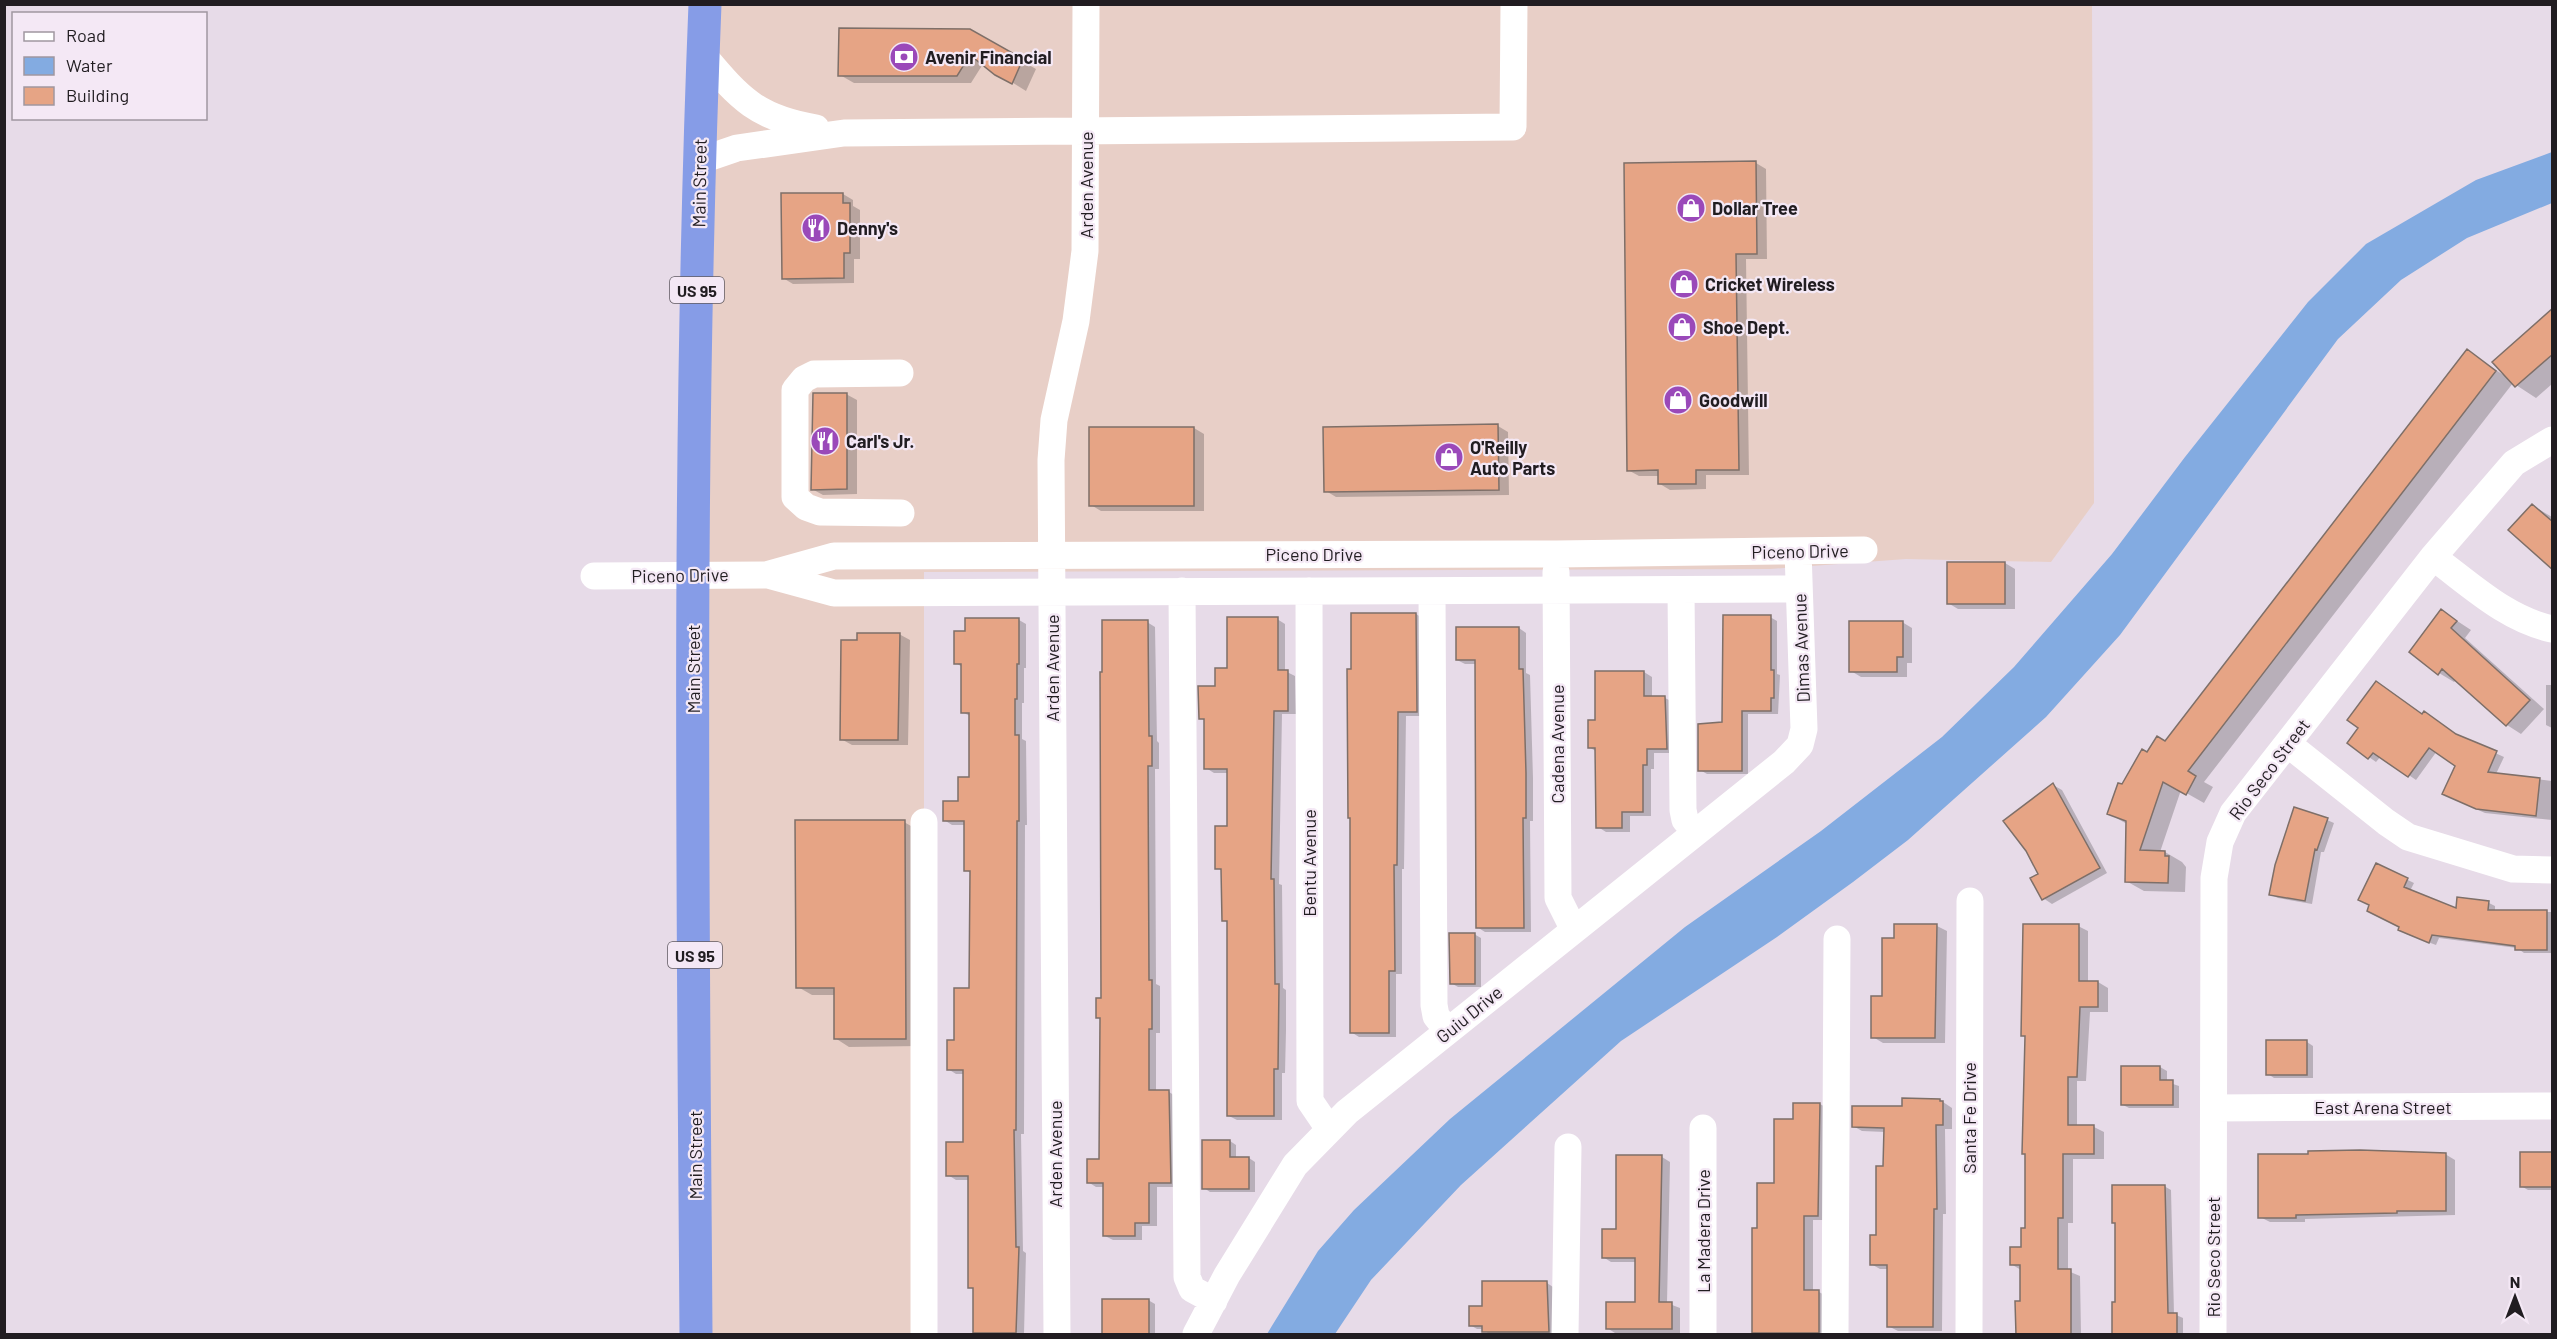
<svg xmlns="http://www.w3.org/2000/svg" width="2557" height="1339" font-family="Barlow,sans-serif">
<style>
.commercial{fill:#e8cfc7}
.water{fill:#83abe1}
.shadow{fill:#0003}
.building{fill:#e6a485;stroke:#7e6f68;stroke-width:1.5}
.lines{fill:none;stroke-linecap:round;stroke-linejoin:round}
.minor{stroke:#fff;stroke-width:27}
.highway{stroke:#869ce7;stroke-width:33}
.labels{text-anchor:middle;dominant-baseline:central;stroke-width:4.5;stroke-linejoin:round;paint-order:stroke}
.shield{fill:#f4e8f5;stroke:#605a61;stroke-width:1.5}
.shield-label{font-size:16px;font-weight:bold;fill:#211d21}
.poi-label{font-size:18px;font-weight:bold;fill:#211d21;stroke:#f4e8f5;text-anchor:start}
.street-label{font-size:18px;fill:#211d21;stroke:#f4e8f5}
</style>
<rect width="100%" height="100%" fill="#e7dbe8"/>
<path class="commercial" d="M705,5H2092L2094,503L2051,562L1906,559L1770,569L924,572V1334H696Z"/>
<path class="water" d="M2552,152V203L2467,238L2401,280L2338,339L2120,635L2046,717L1908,840L1853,882L1777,937L1621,1041L1461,1185L1371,1280L1335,1334H1267L1318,1251L1354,1210L1450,1119L1685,927L1821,831L1942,737L2014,667L2112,554L2185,457L2308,302L2366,244L2476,180Z"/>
<path class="shadow" d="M969,31L1036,69L1026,91L983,64L971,83H854L840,75Z
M1756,163L1766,169L1767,259H1746L1749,475H1706V489L1670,490L1660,484V476H1639L1628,470Z
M843,194L853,200V206L860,210V259H854V283L793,284L783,278Z
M2552,310V384L2536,398L2513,383L2204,782L2213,787L2204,803L2181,790L2160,852H2165L2182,862L2186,867L2185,892L2144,891L2126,881L2127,824L2109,814L2123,786L2148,754L2166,743L2467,351L2505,376Z
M846,394L857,400V494L823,495L812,489Z
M1498,426L1508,432L1509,495L1336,497L1326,491Z
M1091,428H1194L1204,434V511H1101L1091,505Z
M2533,506L2552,517V568Z
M2005,563L2015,569V609H1958L1948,603Z
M2442,611L2471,630L2465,638L2544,709L2521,734L2507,725L2456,680L2454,682L2439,673L2411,652Z
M1416,614L1424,619V716H1406L1404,869H1402V974H1396V1037H1359L1351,1032L1349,671H1353Z
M1770,617L1777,621V674L1780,675L1778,714H1748V774H1707L1700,770Z
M1277,619L1285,624V671L1295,676L1296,714H1282L1279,884L1282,885L1283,988L1286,990V1031L1285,1073H1282V1120H1237L1229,1116V923L1223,920V871L1217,868L1228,828V773H1214L1206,768V721L1200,718L1229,669Z
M1019,620L1026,624V668H1024V703H1022V739L1026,741L1027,825H1025L1024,1134H1021L1023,1251L1026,1253L1024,1334H975V1290L969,1287V1180H956L948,1175L964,1144V1074H956L948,1069L970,989L971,873L966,870V825H952L944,820L960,803L970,778V716L962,712V667L956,663Z
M1147,622L1155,627L1157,741L1159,743V769H1155L1156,984L1160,986V1033H1156V1092H1169L1177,1097L1178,1187H1157V1226H1142V1240H1113L1105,1236V1187H1096L1088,1182L1101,1160V1019L1097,1017L1102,999Z
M1902,622L1912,628V663H1907V677H1861L1851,671Z
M1519,628L1526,633V673L1530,675L1533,778V821H1530L1531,932H1485L1477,927L1476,664H1465L1457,660Z
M899,634L910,640L908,745H852L841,739L859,641Z
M1644,672L1652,677V698H1665L1673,702L1674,753H1654V769H1651V816H1630V832H1606L1598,827L1597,752L1589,747L1597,722Z
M2546,685H2552V728L2546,725Z
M2423,715L2432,717L2460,737L2504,757L2496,774L2552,781V820L2485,813L2451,798L2457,765L2437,751L2416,780L2381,756L2376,762L2349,743Z
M2053,785L2062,790L2107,873L2052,904L2043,898L2040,875Z
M2327,820L2334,823L2324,852H2321L2312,904L2278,898L2271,895Z
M904,822L918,830L920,1046L849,1047L835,1038V995H812L798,987Z
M2377,865L2414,883L2410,891L2457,910L2489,903L2495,906V912H2552V953H2524L2517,948L2439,938L2436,945L2406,934L2400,930L2401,927Z
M1896,926H1937L1947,931L1945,1043H1883L1873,1037L1896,939Z
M2078,926L2088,931V982H2098L2108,988V1012H2090L2086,1081H2077V1127H2094L2104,1132V1159H2073V1223H2068V1271L2080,1276L2081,1334H2017L2021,1302V1270L2011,1264L2022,1248L2026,1229L2024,1110L2026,1038L2022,1035Z
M1474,934L1481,938V987H1458L1451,983Z
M2307,1042L2313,1046V1078H2274L2268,1074Z
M2123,1067H2160L2167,1071V1082L2179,1086V1108H2129L2123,1105Z
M1940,1100L1952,1108V1129H1945L1946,1214H1943L1942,1331H1898L1888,1326V1269H1880L1871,1264L1877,1236L1885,1167V1132L1862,1131L1853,1126L1903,1108Z
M1795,1104H1820L1829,1109L1827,1220H1813V1292H1819L1828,1297V1334H1759L1754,1332L1758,1229L1776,1185L1795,1121Z
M1230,1141L1236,1145V1158H1249L1255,1162V1192H1210L1204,1188Z
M2360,1151L2445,1154L2455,1160V1215L2305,1219V1222H2270L2260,1217L2310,1155Z
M2552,1153V1190H2528L2521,1186Z
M1662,1157L1670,1162L1667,1303L1680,1308V1333H1615L1607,1328L1636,1303V1262H1611L1603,1257Z
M2164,1186L2171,1190L2174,1314L2183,1318V1334H2113L2117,1303V1224L2113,1222Z
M1547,1283L1553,1287L1555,1334H1489L1483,1329H1477L1470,1325L1483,1307Z
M1148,1300L1155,1304V1334H1104Z"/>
<path class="building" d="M839,28L970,29L1023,59L1012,84L995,75L970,55L957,76H838Z
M1756,161L1757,254H1736L1739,470H1696V484H1658V470L1627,471L1624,163Z
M781,193H843V203H850V253H844V278L782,279Z
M2553,308V354L2515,387L2492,362Z
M2467,349L2496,371L2188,771L2196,776L2186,795L2163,782L2140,850L2165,851V856H2169L2168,883L2125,882L2126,821L2107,814L2118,783L2122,784L2142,749L2147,752L2157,736L2165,741Z
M813,393H847V489L811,490Z
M1498,424L1499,490L1324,492L1323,427Z
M1089,427H1194V506H1089Z
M2532,504L2553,522V570L2508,530Z
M1947,562H2005V604H1947Z
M2441,609L2457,621L2451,628L2530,700L2506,726L2442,669L2438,675L2409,652Z
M1351,613H1416L1417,712H1398L1397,865H1394L1395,971H1389V1033H1350V818H1348L1347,669H1351Z
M1723,615H1771V670H1774V698H1771V711H1742V771H1698V724L1722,722Z
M1227,617H1278V670H1288V711H1274L1271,879H1274L1275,984H1279L1278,1069H1274V1116H1227V921H1222L1221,869H1215V826H1227V769H1204V719H1199L1198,686H1215V668H1227Z
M965,618H1019V664H1017V699H1015V735H1019V821H1017L1016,1130H1014L1016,1247H1019L1016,1333H973V1288H968V1176H946V1142H963V1070H947V1040H954V988H969L970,871H964V821H943V801H958V777H969V713H961V664H954V631H965Z
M1102,620H1148L1149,736H1152V766H1148L1149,980H1152V1029H1149V1090H1169L1171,1183H1149V1223H1135V1236H1103V1183H1087V1159H1099L1100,1018H1096V998H1101L1100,672H1102Z
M1849,621H1903V657H1897V672H1849Z
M1456,627H1519V669H1523L1526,773V818H1523L1524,928H1476L1475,660H1456Z
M857,633H900L898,740H840L841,640H857Z
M1595,671H1644V696H1665L1667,749H1647V765H1643V812H1622V828H1596L1595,748H1588V720H1595Z
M2376,681L2422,714L2424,711L2456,734L2497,751L2488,772L2540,778L2536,816L2476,809L2442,794L2455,766L2429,748L2408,777L2373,753L2368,759L2347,743L2358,728L2347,720Z
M2053,783L2100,868L2042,900L2030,878L2038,874L2026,851L2003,821Z
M2294,807L2328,818L2317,850L2315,849L2305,901L2269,895L2275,865Z
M795,820H905L906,1039H834V988H796Z
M2376,863L2408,878L2404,887L2456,908L2457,897L2489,901L2488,910H2547V950H2515V946L2432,935L2429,943L2398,930L2399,927L2367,911L2369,905L2358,900Z
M1894,924H1937L1935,1038H1871V996H1882V938H1894Z
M2023,924H2079V981H2098V1007H2080L2077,1077H2068V1125H2094V1154H2063V1218H2058V1269H2071V1335H2016L2015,1301H2020V1265H2010V1247H2021V1228H2025V1154H2022L2025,1036H2021Z
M1449,933H1475V984H1450Z
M2266,1040H2307V1075H2266Z
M2121,1066H2160V1080H2173V1105H2121Z
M1902,1098L1940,1099V1101H1943V1125H1936L1937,1209H1934L1933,1327H1887V1265H1870V1235H1876V1166H1883L1884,1128L1852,1127V1106H1902Z
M1793,1103H1820L1818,1216H1804V1290H1819V1333H1752V1228H1757V1183H1774V1119H1793Z
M1202,1140H1230V1157H1249V1189H1202Z
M2360,1150L2446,1153V1211H2397V1213L2296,1215V1218H2258V1154H2308V1151Z
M2520,1152H2553V1187H2520Z
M1616,1155H1662L1659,1302H1672V1329H1606V1302H1635V1258H1602V1229H1616Z
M2112,1185H2165L2168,1313H2177V1335H2112V1302H2115V1223H2112Z
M1482,1281H1547L1549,1332H1482V1326H1469V1306H1482Z
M1102,1299H1149V1335H1102Z"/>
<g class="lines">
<path class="minor" d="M703,55C740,99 757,118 816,128
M699,161L737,148L844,133L1513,127L1514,4
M900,373L814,374L804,379L795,390V497L806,507L820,512L901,513
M2433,557C2471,585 2506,619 2552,629
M1556,572L1558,898L1574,930
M768,575L834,593L1799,589
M594,576L766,575L834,556L1556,554L1864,550
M1681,590L1683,810L1685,820L1696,832
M1182,591L1187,1277L1192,1289L1214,1301
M1309,591L1310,1101L1329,1129
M1432,591L1434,1005L1436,1016L1448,1031
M2288,744L2386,822L2408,837L2513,869L2552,870
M924,822V1334
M2214,1108L2552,1106
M1057,1334L1051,460L1054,420L1076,321L1085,251L1086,4
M1196,1334L1227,1275L1295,1165L1347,1112L1784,762L1800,745L1804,729L1798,551
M1565,1334L1568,1147
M1703,1334V1128
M1835,1334L1837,939
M1969,1334L1970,901
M2213,1334L2214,878L2220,842L2233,813L2433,557L2514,463L2552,440"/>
<path class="highway" d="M696,1334C693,891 687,448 705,4"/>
</g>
<defs>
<g id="bank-disc" transform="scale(1.5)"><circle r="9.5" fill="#9a49b9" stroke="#f4e8f5"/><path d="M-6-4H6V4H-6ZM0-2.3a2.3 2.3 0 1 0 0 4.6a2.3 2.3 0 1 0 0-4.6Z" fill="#fff"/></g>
<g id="shop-disc" transform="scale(1.5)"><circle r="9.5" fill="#9a49b9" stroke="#f4e8f5"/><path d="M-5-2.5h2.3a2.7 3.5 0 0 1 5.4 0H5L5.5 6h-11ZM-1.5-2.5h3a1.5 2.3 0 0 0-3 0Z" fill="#fff"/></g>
<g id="restaurant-disc" transform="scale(1.5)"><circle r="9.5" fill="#9a49b9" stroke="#f4e8f5"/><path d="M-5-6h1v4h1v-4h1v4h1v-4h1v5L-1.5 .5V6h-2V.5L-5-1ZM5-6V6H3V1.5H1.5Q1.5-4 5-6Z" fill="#fff"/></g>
</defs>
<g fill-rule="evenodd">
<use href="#bank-disc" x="904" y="57"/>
<use href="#shop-disc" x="1691" y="208"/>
<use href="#restaurant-disc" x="816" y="228"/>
<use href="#shop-disc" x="1684" y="284"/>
<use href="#shop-disc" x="1682" y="327"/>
<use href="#shop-disc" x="1678" y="400"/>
<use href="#restaurant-disc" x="825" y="441"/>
<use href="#shop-disc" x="1449" y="457"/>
</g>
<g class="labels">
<g class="shield">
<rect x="670" y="277" width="54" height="26" rx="4.5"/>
<rect x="668" y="942" width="54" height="26" rx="4.5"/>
</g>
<g class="shield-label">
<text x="697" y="290">US 95</text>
<text x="695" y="955">US 95</text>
</g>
<g class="poi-label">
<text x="925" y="57">Avenir Financial</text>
<text x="1712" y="208">Dollar Tree</text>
<text x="837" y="228">Denny's</text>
<text x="1705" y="284">Cricket Wireless</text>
<text x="1703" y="327">Shoe Dept.</text>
<text x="1699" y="400">Goodwill</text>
<text x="846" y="441">Carl's Jr.</text>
<text x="1470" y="447">O'Reilly<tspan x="1470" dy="21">Auto Parts</tspan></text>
</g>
<g class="street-label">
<text transform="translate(699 183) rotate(-89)">Main Street</text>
<text transform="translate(1086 185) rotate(-90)">Arden Avenue</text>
<text transform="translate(1800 551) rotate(-1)">Piceno Drive</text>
<text x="1314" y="554">Piceno Drive</text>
<text transform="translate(680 575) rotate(-1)">Piceno Drive</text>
<text transform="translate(1801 648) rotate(-92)">Dimas Avenue</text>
<text transform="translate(1052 668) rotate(-90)">Arden Avenue</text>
<text transform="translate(693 669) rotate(-90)">Main Street</text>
<text transform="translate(1557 744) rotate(-90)">Cadena Avenue</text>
<text transform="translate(2269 769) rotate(-53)">Rio Seco Street</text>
<text transform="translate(1309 863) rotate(-90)">Bentu Avenue</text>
<text transform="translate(1469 1014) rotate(-39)">Guiu Drive</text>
<text x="2383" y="1107">East Arena Street</text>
<text transform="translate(1969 1118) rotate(-90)">Santa Fe Drive</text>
<text transform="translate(1055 1154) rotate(-90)">Arden Avenue</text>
<text transform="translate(695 1155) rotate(-90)">Main Street</text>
<text transform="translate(1703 1231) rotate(-90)">La Madera Drive</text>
<text transform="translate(2213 1257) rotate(-90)">Rio Seco Street</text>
</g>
</g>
<rect width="2557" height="1339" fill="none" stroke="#211d21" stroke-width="12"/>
<rect x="12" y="12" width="195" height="108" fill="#f4e8f5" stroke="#a097a0" stroke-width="1.5"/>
<rect x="24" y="32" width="30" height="9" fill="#ffffff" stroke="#a097a0" stroke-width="1.5"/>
<text x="66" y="42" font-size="18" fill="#211d21">Road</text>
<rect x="24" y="57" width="30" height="18" fill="#83abe1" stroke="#a097a0" stroke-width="1.5"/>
<text x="66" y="72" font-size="18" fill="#211d21">Water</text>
<rect x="24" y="87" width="30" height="18" fill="#e6a485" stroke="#a097a0" stroke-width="1.5"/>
<text x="66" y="102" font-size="18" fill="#211d21">Building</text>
<g transform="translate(2515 1297)" stroke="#f4e8f5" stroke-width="4.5" paint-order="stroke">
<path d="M0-4.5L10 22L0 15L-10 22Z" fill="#211d21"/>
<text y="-9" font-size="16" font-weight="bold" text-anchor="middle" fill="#211d21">N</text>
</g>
</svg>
